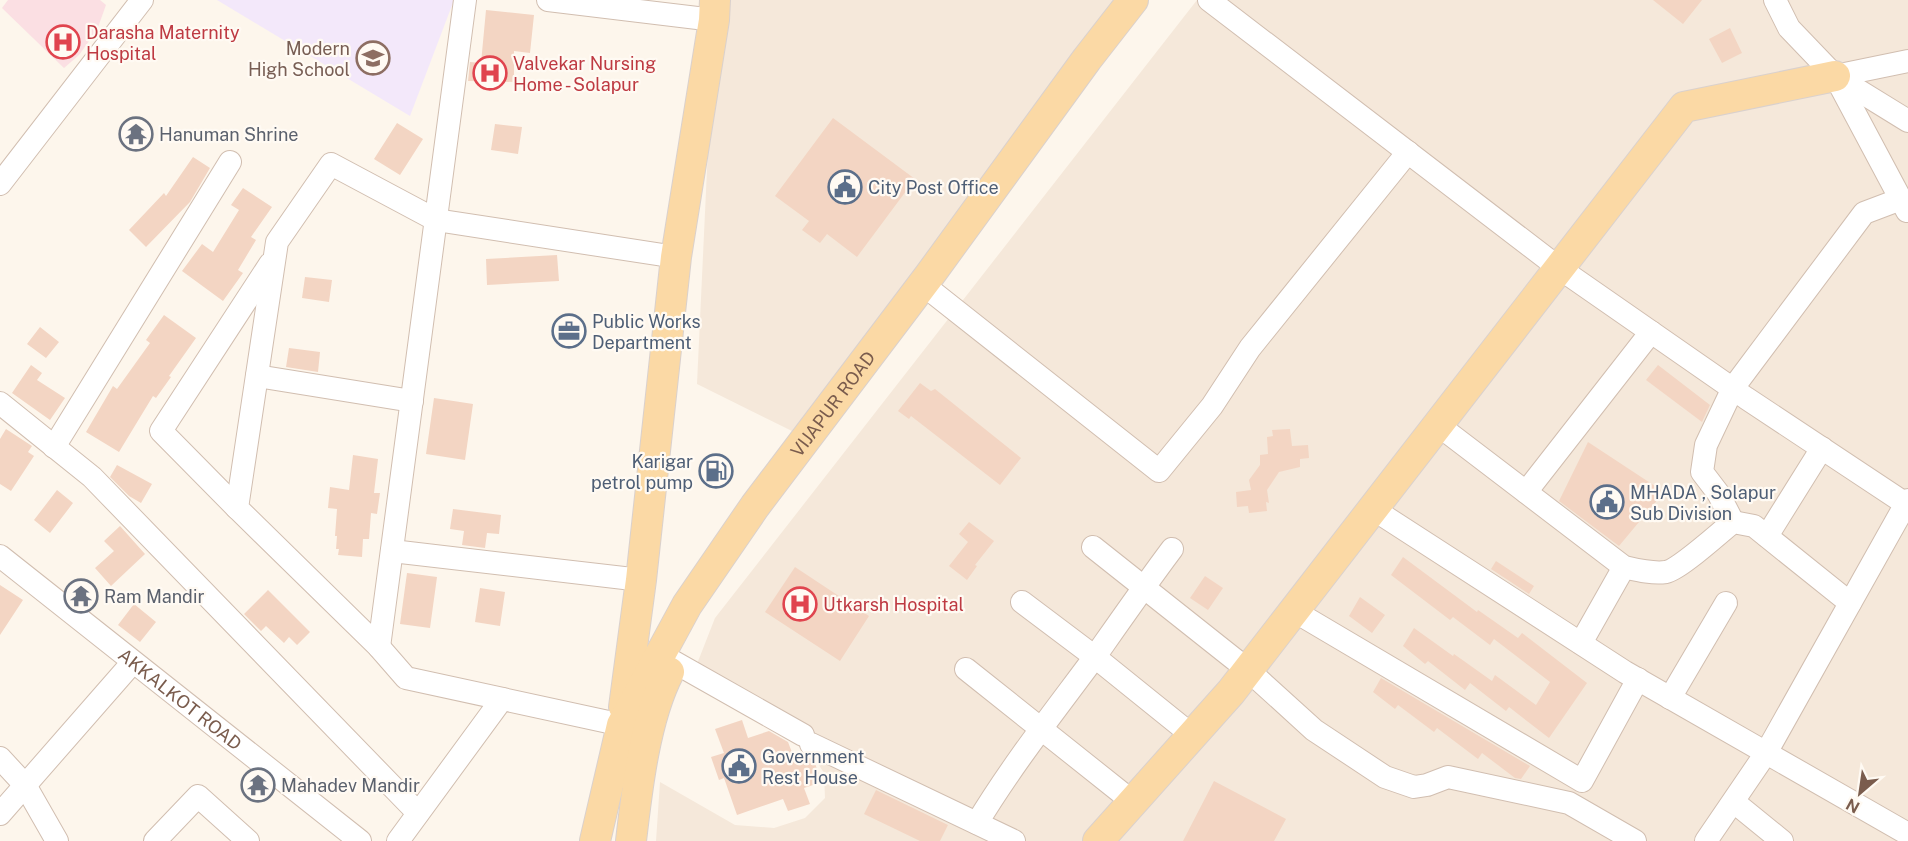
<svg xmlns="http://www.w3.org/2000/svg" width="1908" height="841" font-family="'Public Sans',sans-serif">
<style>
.residential{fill:#f5e8da}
.education{fill:#f3e8fa}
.medical{fill:#fbdfe3}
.building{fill:#f3d5c3}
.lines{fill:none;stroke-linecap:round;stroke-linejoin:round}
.minor-casing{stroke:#d1beb0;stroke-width:24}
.major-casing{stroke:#dad1cd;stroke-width:32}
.minor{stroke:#fff;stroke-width:22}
.major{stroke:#fbd9a5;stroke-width:30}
.labels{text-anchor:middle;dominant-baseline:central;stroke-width:4.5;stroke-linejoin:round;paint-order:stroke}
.health-label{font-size:18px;fill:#be3a42;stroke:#fffaf3;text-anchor:start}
.education-label{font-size:18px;fill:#785e54;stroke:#fffaf3;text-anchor:end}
.worship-label{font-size:18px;fill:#5b616d;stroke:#fffaf3;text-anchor:start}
.service-label{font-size:18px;fill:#4e5e75;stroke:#fffaf3;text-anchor:start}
.street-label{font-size:18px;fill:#7a5c4d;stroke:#fffaf3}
</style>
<rect width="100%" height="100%" fill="#fdf6ec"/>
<path class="residential" d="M711,0H1134L792,431L697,384L714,20Z
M1197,0H1908V841H656L660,782L735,825L774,828L805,818L825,798L824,773L803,740L695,669L715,618Z"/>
<path class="education" d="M217,0H454L410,116Z"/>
<path class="medical" d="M8,0H100L106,5L97,30L79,55L64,68L2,8Z"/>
<path class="building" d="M1653,0H1702L1683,24Z
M486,10L534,15L530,53L514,51V82L468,81L470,62L481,63Z
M1730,28L1742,53L1722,63L1709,39Z
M833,118L915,179L857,257L827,234L820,243L802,230L809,221L775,196Z
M397,123L423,139L400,175L374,159Z
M495,124L522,127L518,154L491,150Z
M193,157L210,168L190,202L146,247L129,230L164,193L166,196Z
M243,188L272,207L251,237L256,240L238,270L243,273L223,301L182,271L202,244L213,252L239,210L231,205Z
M557,255L559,281L487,285L486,259Z
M305,277L332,280L329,302L302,298Z
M164,315L196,338L169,376L171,377L156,398L153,396L119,452L86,432L113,386L117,389L150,343L146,340Z
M40,327L59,342L46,358L27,344Z
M289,348L320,352L318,372L286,367Z
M31,365L42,373L37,380L65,398L50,420L12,393Z
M1658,365L1710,405L1702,422L1646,380Z
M920,383L931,391L935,389L1021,458L1000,485L911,416L909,419L898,411Z
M434,398L473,404L465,460L426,454Z
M6,429L32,446L28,452L34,456L11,491L0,484V439Z
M1290,429L1292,446L1308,445L1309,458L1300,459V467L1279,472L1267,490L1269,503L1266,502L1267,511L1249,513L1248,506L1237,507L1236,492L1251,490L1249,480L1260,465V455L1268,454L1267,437L1273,436L1272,430Z
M1588,442L1664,492L1619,546L1559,501Z
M353,455L378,459L374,493H380L377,514L371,513L369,539H363L362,557L338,555L339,549H336L337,536H335L337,509L328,508L330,487L349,490Z
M117,465L152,484L141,503L129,496L110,477Z
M57,490L73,503L50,533L34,520Z
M453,509L501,515L499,534L487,533L485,548L462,545L464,531L450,529Z
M969,522L994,541L975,565L977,566L967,580L949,566L968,542L959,534Z
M120,526L145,554L111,586L95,568L114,551L104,541Z
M1403,557L1477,612L1478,610L1518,638L1522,633L1587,683L1549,738L1509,707L1506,711L1470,683L1465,690L1428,661L1425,664L1403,646L1414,628L1453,656L1454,654L1492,681L1495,675L1536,705L1550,682L1494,639L1490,645L1453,617L1450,620L1391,575Z
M1496,561L1534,586L1529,594L1491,569Z
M795,567L869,616L840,661L765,612Z
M407,573L437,577L430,628L400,624Z
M1205,576L1223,588L1208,610L1190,598Z
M0,585L23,600L0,635Z
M480,588L505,592L500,626L475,622Z
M268,590L310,632L297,645L289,637L284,643L266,626L261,631L244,614Z
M1360,597L1385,615L1372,633L1349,616Z
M134,604L156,622L140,642L118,625Z
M1381,678L1530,766L1521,779L1515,778L1482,753L1478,759L1437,728L1434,732L1398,705L1395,709L1373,692Z
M742,720L748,738L769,731L788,742L796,763L810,758L814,761L822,782L804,788L810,804L788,811L783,799L737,815L724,778L719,780L711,757L724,753L715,729Z
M1214,781L1286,819L1274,841H1183Z
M876,790L948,825L940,841H920L864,814Z"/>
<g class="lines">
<g class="minor-casing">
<g id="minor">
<path d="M548,0L714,20"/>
<path d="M1209,0L1559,268L1746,398L1906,504"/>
<path d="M1775,0L1789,28L1835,76L1907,211"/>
<path d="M1835,76L1908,121"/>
<path d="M1835,76L1908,61"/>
<path d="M0,184L142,0"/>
<path d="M935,294L1159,471L1212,406L1250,348L1408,152"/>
<path d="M257,376L412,401"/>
<path d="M0,403L92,477L418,813"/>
<path d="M1438,425L1624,567C1637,570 1652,574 1666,572C1680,569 1719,533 1733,522L1754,526L1850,603"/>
<path d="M54,447L230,162"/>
<path d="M1526,492L1651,332"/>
<path d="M237,508L161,431L270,264"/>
<path d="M1373,509L1625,672L1908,834"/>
<path d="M1733,522L1718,493L1702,472L1706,445L1733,388L1864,213L1901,199"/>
<path d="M1767,536L1822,448"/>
<path d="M1093,547L1248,670L1314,730L1385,777L1414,787L1427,785L1448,777L1569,803L1635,841"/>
<path d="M392,551L641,580"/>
<path id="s1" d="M0,556L360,841"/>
<path d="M1022,602L1095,657L1193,736"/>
<path d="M1294,611L1582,781L1638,679"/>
<path d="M1581,643L1624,567"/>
<path d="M379,647L465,0"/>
<path d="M674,662L803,735"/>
<path d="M966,669L1133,802"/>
<path d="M1670,698L1726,603"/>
<path d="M636,728L406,678L379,647L237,508L277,242L331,164L436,220L676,257"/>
<path d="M811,744L1014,841"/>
<path d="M0,758L25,785L57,841"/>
<path d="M1734,802L1782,841"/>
<path d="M0,814L133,662"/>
<path d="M977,823C1012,765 1054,712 1094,658C1120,621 1145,585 1172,549"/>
<path d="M155,841L198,796L248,841"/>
<path d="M398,841L502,699"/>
<path d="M1706,841L1766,753L1908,500"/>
</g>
</g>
<g class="major-casing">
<g id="major">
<path d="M624,707L641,580L676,257L714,20L715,0"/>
<path id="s2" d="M595,841L622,725L687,605L755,506L929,276L1087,59L1133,0"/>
<path d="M631,841C637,789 645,718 669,672"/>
<path d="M1098,841L1231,692L1684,107L1835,76"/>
</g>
</g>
<use href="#minor" class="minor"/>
<use href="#major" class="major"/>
</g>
<defs>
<g id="hospital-ring" transform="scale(1.725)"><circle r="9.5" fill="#fffaf3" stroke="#e0444e" stroke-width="1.5"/><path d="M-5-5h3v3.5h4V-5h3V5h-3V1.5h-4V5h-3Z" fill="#e0444e"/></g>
<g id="school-ring" transform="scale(1.725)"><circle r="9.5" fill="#fffaf3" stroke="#8d6e63" stroke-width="1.5"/><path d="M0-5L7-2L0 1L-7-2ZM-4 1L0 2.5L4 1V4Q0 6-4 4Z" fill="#8d6e63"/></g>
<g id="temple-ring" transform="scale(1.725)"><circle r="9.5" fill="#fffaf3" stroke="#6b7280" stroke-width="1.5"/><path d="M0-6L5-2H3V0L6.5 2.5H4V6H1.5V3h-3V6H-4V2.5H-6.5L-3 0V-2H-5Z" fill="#6b7280"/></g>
<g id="civic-ring" transform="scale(1.725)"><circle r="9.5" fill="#fffaf3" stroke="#5c6f8a" stroke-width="1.5"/><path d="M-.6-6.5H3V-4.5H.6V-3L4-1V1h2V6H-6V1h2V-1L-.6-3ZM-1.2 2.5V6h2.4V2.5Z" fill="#5c6f8a"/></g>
<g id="office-ring" transform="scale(1.725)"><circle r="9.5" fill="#fffaf3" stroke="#5c6f8a" stroke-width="1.5"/><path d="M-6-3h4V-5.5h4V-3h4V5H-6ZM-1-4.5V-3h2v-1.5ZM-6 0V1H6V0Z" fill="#5c6f8a"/></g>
<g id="fuel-ring" transform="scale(1.725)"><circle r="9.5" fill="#fffaf3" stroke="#5c6f8a" stroke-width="1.5"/><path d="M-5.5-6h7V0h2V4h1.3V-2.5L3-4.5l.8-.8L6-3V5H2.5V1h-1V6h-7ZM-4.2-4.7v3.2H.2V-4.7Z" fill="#5c6f8a"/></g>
</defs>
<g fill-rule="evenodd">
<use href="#hospital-ring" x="63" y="42"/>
<use href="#school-ring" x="373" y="58"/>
<use href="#hospital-ring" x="490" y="73"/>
<use href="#temple-ring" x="136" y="134"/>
<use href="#civic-ring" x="845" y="187"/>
<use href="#office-ring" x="569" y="331"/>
<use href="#fuel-ring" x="716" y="471"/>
<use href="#civic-ring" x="1607" y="502"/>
<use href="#temple-ring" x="81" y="596"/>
<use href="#hospital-ring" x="800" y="604"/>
<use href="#civic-ring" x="739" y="766"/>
<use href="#temple-ring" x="258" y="785"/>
</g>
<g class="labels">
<g class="health-label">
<text x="86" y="32">Darasha Maternity<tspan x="86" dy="21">Hospital</tspan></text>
<text x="513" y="63">Valvekar Nursing<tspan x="513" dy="21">Home - Solapur</tspan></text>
<text x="823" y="604">Utkarsh Hospital</text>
</g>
<g class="education-label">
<text x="350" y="48">Modern<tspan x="350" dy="21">High School</tspan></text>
</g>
<g class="worship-label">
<text x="159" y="134">Hanuman Shrine</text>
<text x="104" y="596">Ram Mandir</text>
<text x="281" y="785">Mahadev Mandir</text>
</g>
<g class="service-label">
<text x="868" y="187">City Post Office</text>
<text x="592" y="321">Public Works<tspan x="592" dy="21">Department</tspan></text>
<text x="693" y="461" text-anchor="end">Karigar<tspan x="693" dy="21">petrol pump</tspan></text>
<text x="1630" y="492">MHADA , Solapur<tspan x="1630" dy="21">Sub Division</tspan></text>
<text x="762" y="756">Government<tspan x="762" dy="21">Rest House</tspan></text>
</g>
<g class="street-label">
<text stroke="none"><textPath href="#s2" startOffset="504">VIJAPUR ROAD</textPath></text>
<text stroke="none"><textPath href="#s1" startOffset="230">AKKALKOT ROAD</textPath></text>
</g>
</g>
<g transform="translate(1860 793) rotate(209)" stroke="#fffaf3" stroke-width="4.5" paint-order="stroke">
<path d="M0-4.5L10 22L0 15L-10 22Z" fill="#7a5c4d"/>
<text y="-9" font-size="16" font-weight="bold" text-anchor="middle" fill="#7a5c4d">N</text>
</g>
</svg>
